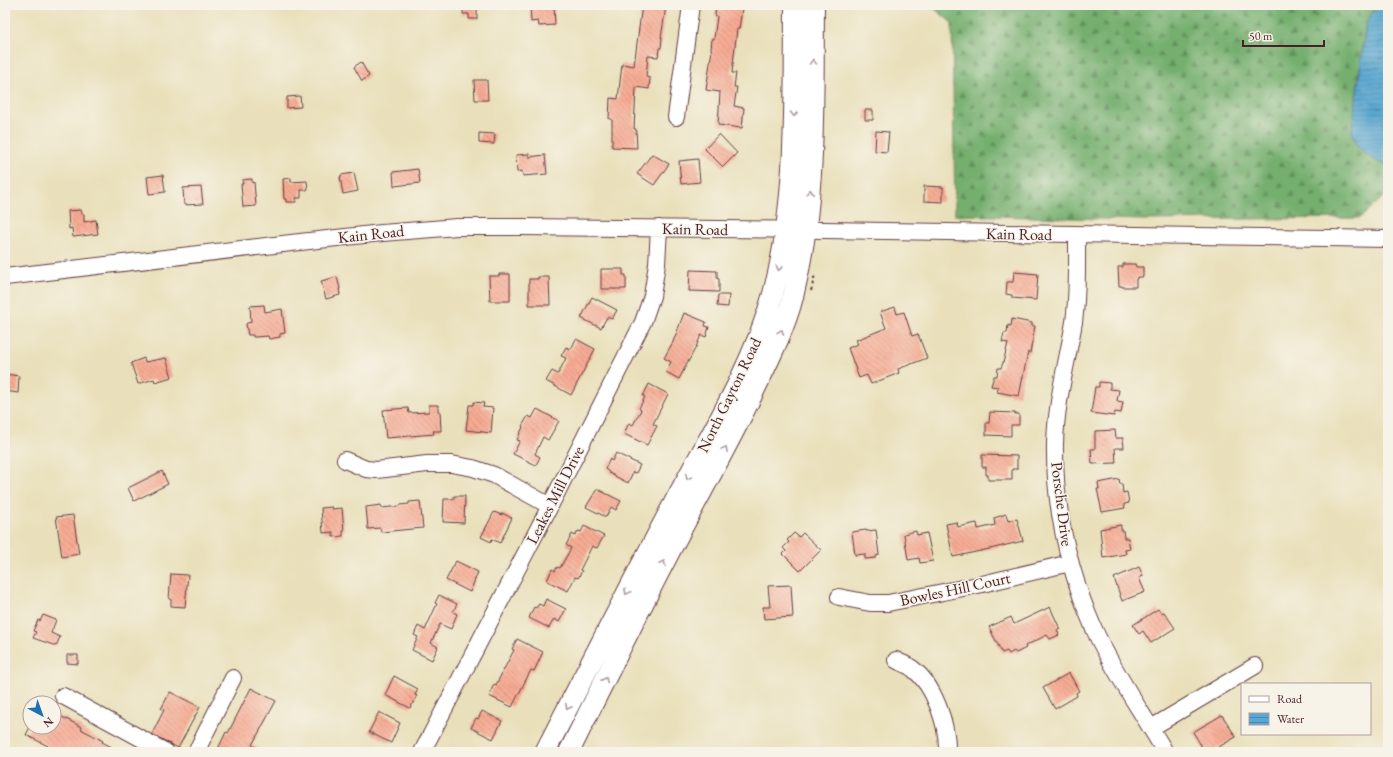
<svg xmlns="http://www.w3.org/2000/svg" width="1393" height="757" font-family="'EB Garamond',serif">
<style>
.forest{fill:url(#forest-firs);stroke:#5f674c}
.water{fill:url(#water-rules);stroke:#52637e}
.building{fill:url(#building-back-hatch)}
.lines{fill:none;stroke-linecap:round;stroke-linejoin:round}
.minor-casing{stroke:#623c41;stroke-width:18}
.major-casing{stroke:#623c41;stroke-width:22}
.path{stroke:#623c41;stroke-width:2;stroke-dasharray:3 3;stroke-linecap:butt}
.minor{stroke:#fff;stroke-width:16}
.major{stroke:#fff;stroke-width:20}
.oneway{stroke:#ae9aa0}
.labels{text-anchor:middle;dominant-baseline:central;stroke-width:3;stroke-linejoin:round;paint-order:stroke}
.street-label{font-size:16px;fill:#4a1f2b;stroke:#f7f3e8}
</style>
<defs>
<pattern id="forest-firs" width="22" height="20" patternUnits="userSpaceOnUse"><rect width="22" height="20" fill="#74af6e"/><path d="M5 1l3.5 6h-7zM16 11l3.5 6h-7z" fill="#618e5b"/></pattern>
<pattern id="water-rules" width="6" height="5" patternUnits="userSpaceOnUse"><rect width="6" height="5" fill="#59a7d2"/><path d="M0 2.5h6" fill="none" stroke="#4c87ab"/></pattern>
<pattern id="building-back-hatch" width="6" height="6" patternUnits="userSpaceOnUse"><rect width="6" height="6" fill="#f7ac94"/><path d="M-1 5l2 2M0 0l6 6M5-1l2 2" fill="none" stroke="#ca8b79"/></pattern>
</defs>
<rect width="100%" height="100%" fill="#f7f3e8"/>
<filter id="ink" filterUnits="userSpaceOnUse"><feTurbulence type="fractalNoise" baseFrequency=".025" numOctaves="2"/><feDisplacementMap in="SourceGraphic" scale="8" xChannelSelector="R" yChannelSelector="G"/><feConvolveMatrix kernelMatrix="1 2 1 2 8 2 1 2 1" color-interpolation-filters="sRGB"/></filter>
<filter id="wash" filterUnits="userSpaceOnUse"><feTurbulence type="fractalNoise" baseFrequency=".012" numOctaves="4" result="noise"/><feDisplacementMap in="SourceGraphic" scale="16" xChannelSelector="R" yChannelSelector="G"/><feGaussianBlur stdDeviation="0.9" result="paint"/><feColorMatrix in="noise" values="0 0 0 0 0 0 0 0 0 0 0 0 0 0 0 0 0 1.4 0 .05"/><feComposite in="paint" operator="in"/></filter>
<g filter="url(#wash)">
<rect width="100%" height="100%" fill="#e9e0bb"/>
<path class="forest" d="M930,5H1377L1366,23L1352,131C1354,135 1355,140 1357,144C1361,152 1379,164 1388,165V193L1360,218L1142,220L955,215L952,23Z"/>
<path class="water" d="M1377,5H1388V165C1379,164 1361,152 1357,144C1355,140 1354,135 1352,131L1366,23Z"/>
<g id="blocks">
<path class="building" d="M463,5H477V19H469V14H463Z
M530,5H554L555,25L539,26L538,21L531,22Z
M642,5L666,6L661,38H662L661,48H659L658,57L648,56L646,77L650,78L649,89L636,87L634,129H636L637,148L612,147V119H609L610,98L618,99L622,64L634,66Z
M716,6L742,9L739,29H737L732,73H736L734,87H737L734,106L744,108L742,128L718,125L720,92L706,90L712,50H711L712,39H714L717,16L715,15Z
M361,62L369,76L362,81L354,67Z
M474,80H487L488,100H475Z
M300,96L301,107L287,108V97Z
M865,110H873V120H865Z
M876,131L889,132L887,152L875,151Z
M479,133L495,134L494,144L479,143Z
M719,134L737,153L723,167L705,149Z
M529,154V157L545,155L547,174L523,176L522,171L517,172L516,155Z
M652,154L669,164L654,185L637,174Z
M698,159L700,182L681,184L679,161Z
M418,169L420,183L394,186L393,172Z
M354,173L358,191L343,194L340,177H341V175Z
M163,175L165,192L149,194L147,177Z
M291,178V182L307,181L308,190H301V198H296V202H286V199H284L283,179Z
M252,179V183L254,182L256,206L243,207L241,184H243L242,180Z
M924,186L943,187V202L924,201Z
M201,187L203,204L184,205L183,188Z
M81,210L82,214H84V222L96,220L98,234L73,237L72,228L69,229L68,211Z
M1123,264H1135L1136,267H1143V277H1137V279H1136V287H1122V286H1119L1118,267H1123Z
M601,269H623V275H626V289H601Z
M690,270L717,271V278L719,279V292L689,291Z
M1014,272L1038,274L1036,300L1012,298V295L1006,294L1007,282H1013Z
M499,274H510V301H490L489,276H499Z
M337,277L340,289H339L340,295L326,299L321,281Z
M538,277H549L550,305H529V279H538Z
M718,295H729L728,307L717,306Z
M592,297L617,310L612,319L607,317L601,328L581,318Z
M264,305L265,312L282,309L285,333L280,334V337L269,339L268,336L255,337H253V335H248L246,324L247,323L251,322L250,306Z
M895,307L897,314L904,312L912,336L918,334L927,358L898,369L899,373L871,384L867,375L859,378L848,348L858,344L856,340L886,328L880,312Z
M684,313L706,322L705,326L709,327L706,337L701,335L696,347L679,379L666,372L671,362L664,358L673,342Z
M1012,319L1032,323V326H1035L1030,353L1028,352L1019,396L997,392L998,387L991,386L994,376H997L998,368H1001L1003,363L1008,343L1002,342L1004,333H1007L1008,325L1011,326Z
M576,339L595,349L571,395L546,381L552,371L558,374L566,358L561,356L566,347L571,349Z
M144,358L145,362L166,358L172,377L155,382L154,379L138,384L131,363Z
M5,374L19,376L18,393L5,391Z
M1099,382L1110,383V389L1119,390L1117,401L1123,402L1121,413L1115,412L1114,416L1091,413L1095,387H1099Z
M649,384L668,394L653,424L657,426L647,445L624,434L629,423L633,425L641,410L639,408L645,397L643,396Z
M474,402L484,403L483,407L493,408L491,433L466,430L469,405H473Z
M429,405H438V411H440L441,431H433L434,434L386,438L383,410L408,408L409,413L429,412Z
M537,409L559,421L548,440L543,437L535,454L540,457L536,465L513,454L520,441L517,440L523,427L522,426L528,416L532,418Z
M990,412L1015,413V414H1019V425H1011V436L986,435V423H989Z
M1115,430L1116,438H1123L1124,448H1115L1116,463L1092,464L1091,449H1095V431Z
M616,453L640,465L636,473L633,472L628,483L609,473V472L605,469L610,459L612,461Z
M982,455L1017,456V469H1012V480H988V475H986V467H982Z
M162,471L168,484L134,501L128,488Z
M1119,479L1120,484H1122L1123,493L1127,492L1129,503L1124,504L1125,508L1102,512L1097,489H1099L1098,483Z
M597,489L621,501L616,510L611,507L606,517L586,507Z
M454,496H465L464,523L443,522L444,499H454Z
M420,501L423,528L381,532L380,528L368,529L366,507L381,505L382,508L400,506V505L409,504V502Z
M332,507V509L342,508L344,531H343V536L333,537V532L323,533L321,508Z
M494,512L502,515V513L512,518L500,543L492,539L491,542L481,537Z
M1006,514L1008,521L1017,519L1023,541L994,548L953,557L946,524L957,522L958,527L977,523L978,529L995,525L994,518Z
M73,515L79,554L62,557L56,517Z
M1121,525V530H1123L1124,538H1128L1130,549L1125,550L1126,554L1103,558L1100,529Z
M584,526L604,536L597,548L592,546L580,570L582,571L578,578L575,577L568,591L547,581L552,569L555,571L557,567L560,568L571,548L566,545L572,534L575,536L578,531L581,532Z
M866,530V531L876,530L879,555L876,556V558L865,559V554L855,555L852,532Z
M916,531L917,535L927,533L933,561L920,563L919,558L908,560L904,534Z
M794,533L799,537L803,533L821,550L800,571L783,554L786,551L783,548L789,542L787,540Z
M456,561L478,572L470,592L446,580Z
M1139,567L1143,576L1139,578L1145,592L1122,601L1114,578Z
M171,574L188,575L185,607L171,606V599H169Z
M791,585L793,617L764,619L763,607H770L768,586Z
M439,595L457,604L453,612L457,614L451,629L440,624L431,643L438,647L432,660L412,650L418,637L414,635L418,626L425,630L437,604L435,603Z
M546,599L566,609L559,622L554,619L549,628L529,618L534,607L536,608L539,604L543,606Z
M1050,607L1060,629L1057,630L1059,635L1050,639L1047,635L1025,646L1026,648L1016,653L1014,651L1009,654L1007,651L1002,653L989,627L1011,617L1014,624Z
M1158,609L1161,613L1164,612L1175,628L1151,643L1143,631L1139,634L1133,625Z
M43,615L56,620L51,633L60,637L56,646L33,638L36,632L33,631L38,620L40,621Z
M517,639L543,652L534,671L531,670L512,707L489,696L494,684L496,685L503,671L514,650L512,649Z
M67,655H78V664L67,663Z
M1069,673L1079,691L1076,693L1077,696L1055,709L1043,688Z
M394,676L418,689L415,695L417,696L410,708L385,695Z
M251,688L276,701L252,745L264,752H223L218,749L226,732L228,733Z
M170,692L200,707L178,748L152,734L164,710L161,709Z
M482,711L502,721L493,739L471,728L476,718L478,719Z
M379,712L400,723L391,743L369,732Z
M54,713L82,727L81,729L103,741L102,742L121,752H45L48,746L26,735L30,727H54Z
M1222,715L1236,737L1210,752H1205L1193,732Z"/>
</g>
</g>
<g filter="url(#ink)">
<use href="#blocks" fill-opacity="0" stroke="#623c41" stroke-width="1"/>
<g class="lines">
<g class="minor-casing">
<path id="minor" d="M676,117L691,5
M1077,235C1077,264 1078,293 1074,322C1067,363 1056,402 1055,444C1054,508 1069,571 1094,629C1113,671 1142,712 1165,752
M5,277L291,243L382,233L457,227H522L825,230L1388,239
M345,460L366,469L377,470L427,464H451L473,468L494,475L550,506
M839,597L870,603H888L978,585L1070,563
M896,660C901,663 908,665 913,669C934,685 948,725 947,752
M63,696L166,752
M1151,728L1255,666
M196,752L233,678
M422,752L550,506L643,322L652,296L657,264L659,228"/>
</g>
<g class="major-casing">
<path id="major" d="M545,752C588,668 631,584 675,501C710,435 753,367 773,294C798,200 794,101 795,5
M569,752C608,674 646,595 687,519C711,475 735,431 756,387C770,358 785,328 793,297C817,201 813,103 814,5"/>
</g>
<path class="path" d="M811,291L815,274"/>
<use href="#minor" class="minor"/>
<use href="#major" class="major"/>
</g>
<defs><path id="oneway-chevron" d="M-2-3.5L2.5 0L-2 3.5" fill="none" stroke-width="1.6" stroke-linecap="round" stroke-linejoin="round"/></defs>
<g class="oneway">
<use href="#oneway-chevron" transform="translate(813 62) rotate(-90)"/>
<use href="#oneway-chevron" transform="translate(794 114) rotate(90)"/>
<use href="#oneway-chevron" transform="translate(810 192) rotate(-85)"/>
<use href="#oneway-chevron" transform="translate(779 268) rotate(103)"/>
<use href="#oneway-chevron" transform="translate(781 332) rotate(-70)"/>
<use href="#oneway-chevron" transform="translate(725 449) rotate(-62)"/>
<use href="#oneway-chevron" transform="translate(688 477) rotate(118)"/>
<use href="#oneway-chevron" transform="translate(663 563) rotate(-63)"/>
<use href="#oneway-chevron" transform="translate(627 592) rotate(118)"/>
<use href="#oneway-chevron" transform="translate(605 680) rotate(-63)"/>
<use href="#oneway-chevron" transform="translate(568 707) rotate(117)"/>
</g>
</g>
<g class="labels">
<g class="street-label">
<text transform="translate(695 229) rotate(1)">Kain Road</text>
<text transform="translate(371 234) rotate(-6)">Kain Road</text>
<text transform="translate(1019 234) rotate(1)">Kain Road</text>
<text transform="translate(729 395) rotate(-64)">North Gayton Road</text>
<text transform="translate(555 495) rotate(-63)">Leakes Mill Drive</text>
<text transform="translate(1062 504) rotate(83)">Porsche Drive</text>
<text transform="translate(955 589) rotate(-12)">Bowles Hill Court</text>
</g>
</g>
<rect width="1393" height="757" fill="none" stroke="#f7f3e8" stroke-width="20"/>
<rect x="1241" y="683" width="130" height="52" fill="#f7f3e8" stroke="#b29e9c"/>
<rect x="1249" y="696" width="20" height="6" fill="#ffffff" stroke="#b29e9c"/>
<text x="1277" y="703" font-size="12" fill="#4a1f2b">Road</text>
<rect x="1249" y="713" width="20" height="12" fill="url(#water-rules)" stroke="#b29e9c"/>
<text x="1277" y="723" font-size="12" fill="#4a1f2b">Water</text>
<g transform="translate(42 715) rotate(139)"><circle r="19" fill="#f7f3e8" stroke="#b29e9c"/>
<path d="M0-3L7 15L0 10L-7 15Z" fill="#1f6fb2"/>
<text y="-6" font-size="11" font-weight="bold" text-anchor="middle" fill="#4a1f2b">N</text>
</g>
<path d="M1243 40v6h81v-6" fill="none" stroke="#4a1f2b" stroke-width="2"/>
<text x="1249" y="40" font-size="12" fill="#4a1f2b" stroke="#f7f3e8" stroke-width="3" paint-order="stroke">50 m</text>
</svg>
